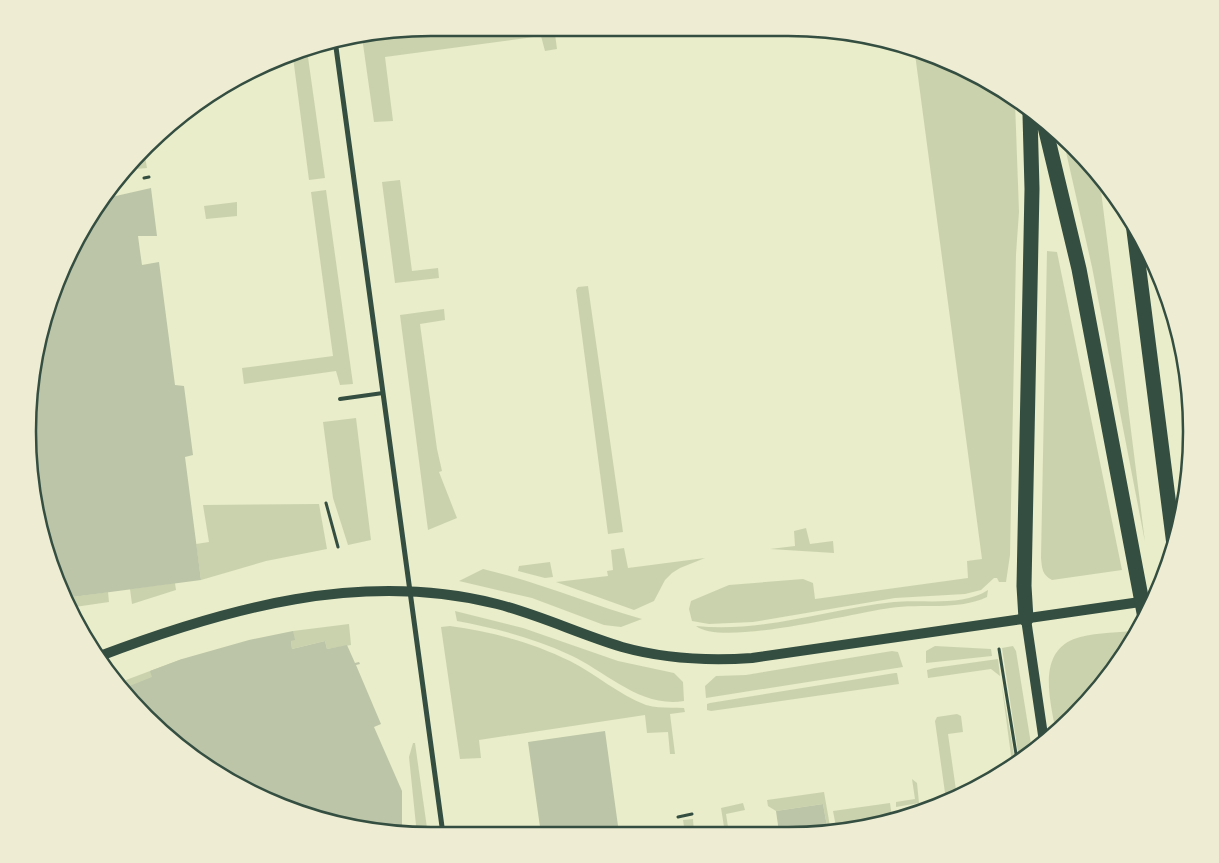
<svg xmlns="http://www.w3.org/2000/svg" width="1219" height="863" font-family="'Sofia Sans Condensed',sans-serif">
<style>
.green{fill:#cad2ad}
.building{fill:#bcc5a7}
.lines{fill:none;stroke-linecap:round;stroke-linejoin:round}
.path{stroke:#344e41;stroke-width:3}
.service{stroke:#344e41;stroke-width:4}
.minor{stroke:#344e41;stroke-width:5}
.secondary{stroke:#344e41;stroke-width:10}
.motorway{stroke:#344e41;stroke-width:15}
.rim{fill:none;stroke:#344e41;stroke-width:2.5}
</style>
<rect width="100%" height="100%" fill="#e9edc9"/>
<path class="green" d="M432,28H457L472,37H479L548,28H605L555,34L557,49L545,51L541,36L385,57L393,121L374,122L362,37Z
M307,50L325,178L309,180L293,57Z
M915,54L990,82L1015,102L1019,212L1016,254L1010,555L1006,582H999L997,578H994L981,590L965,594L895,598L753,622L709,624L692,621L689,609L691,601L729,585L803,579L813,583L815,599L968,578L967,561L982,559Z
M1064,143L1091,165L1099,175L1145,542L1092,267Z
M144,151L147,168L125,170Z
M400,180L412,271L438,268L439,278L395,283L382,182Z
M326,190L353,384L340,385L336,371L244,384L242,368L333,356L311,192Z
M237,202V216L206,219L204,206Z
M1047,251L1057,252L1122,570L1052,580C1042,575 1042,568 1041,558Z
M588,286L623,532L608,534L576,290L578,287Z
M444,309L445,320L420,324L437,449L442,471L439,472L457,518L428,530L400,315Z
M356,418L371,540L348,545L333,498L323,422Z
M319,504L327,549L266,561L201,580L196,544L209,542L203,505Z
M806,528L810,544L833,541L834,553L770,549L795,546L794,531Z
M624,548L628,568L705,558L680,568L672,573L665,580L654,601L634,610L556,582L608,576L607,571L613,570L611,550Z
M550,562L553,577L545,578L518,571L519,566Z
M483,569C538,582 589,604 642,619L621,627L604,625L532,598L459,581Z
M175,583L176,590L132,604L130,589Z
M988,590L987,597C957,611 922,603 890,608C853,613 722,647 696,626C764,633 827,609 894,602C923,599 962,607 988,590Z
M108,592L109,602L68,608L65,598Z
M455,611L523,628L618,661L674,673L683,682L684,701C640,708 607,672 570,655C534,638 495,628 457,621Z
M349,624L351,645L327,649L325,641L292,649L291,641L293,631Z
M450,626C490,631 534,643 570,661C596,674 619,695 646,705C659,709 671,707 684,708L685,712L670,714L675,754H670L668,732L647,733L645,715L479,740L481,758L460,759L441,627Z
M1131,631L1133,638L1108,677L1056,733C1051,703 1036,654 1074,639C1090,633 1113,633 1131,631Z
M935,646L991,649L992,656L926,663V651Z
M1013,646L1016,651L1032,750L1019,759L1002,648Z
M892,651L898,652L903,667L706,698L705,686L716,676L746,675Z
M182,659L185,666L124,692L118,683Z
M998,659L1000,676L991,669L928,678L927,670L934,668Z
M895,673H897L899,684L711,711L707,710V704L710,703Z
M1001,680L1015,761L1012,763Z
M957,714L961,716L963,732L948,734L957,797L946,800L935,721L937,717Z
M413,743H415L428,835H417L409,757Z
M912,779L917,783L919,803L896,807V802L915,799Z
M824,792L831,832H828L823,804L776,811L768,806L767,800Z
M743,803L745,810L726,814L729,833H725L721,808Z
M890,803L892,817L837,832L833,811Z
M693,819L694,833H685L683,820Z"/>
<path class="building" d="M151,188L157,236H138L140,251L142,265L159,262L175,385L184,386L193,455L185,457L201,580L65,598L35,510L31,379L58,277L107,198Z
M293,631L295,640L291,641L292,649L325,641L327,649L347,645L355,663L359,662L360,664L356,665L381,724L374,727L402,791V834L327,822L253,794L186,752L128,698L122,689L152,677L150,671L182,659L249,640Z
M605,731L619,833L541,834L528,742Z
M823,804L828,832H779L776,811Z"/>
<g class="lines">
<path class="path" d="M144,178L149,177
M326,503L338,547
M999,649L1017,760
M678,817L692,814"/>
<path class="service" d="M340,399L383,393"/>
<path class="minor" d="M335,40L443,834"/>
<path class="secondary" d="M1026,619L1044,742
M100,656C226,608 362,570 497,604C540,615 579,634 622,647C665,659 708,661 752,658L1154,600"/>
<path class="motorway" d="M1045,127L1079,269L1145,618
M1133,223L1174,545
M1026,619L1024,586L1032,189L1030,115"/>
</g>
<path d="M0 0H1219V863H0ZM431 36H788A395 395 0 0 1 1183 431V432A395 395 0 0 1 788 827H431A395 395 0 0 1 36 432V431A395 395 0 0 1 431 36Z" fill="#eeecd3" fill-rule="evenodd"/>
<path class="rim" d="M431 36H788A395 395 0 0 1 1183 431V432A395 395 0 0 1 788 827H431A395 395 0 0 1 36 432V431A395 395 0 0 1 431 36Z"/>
</svg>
